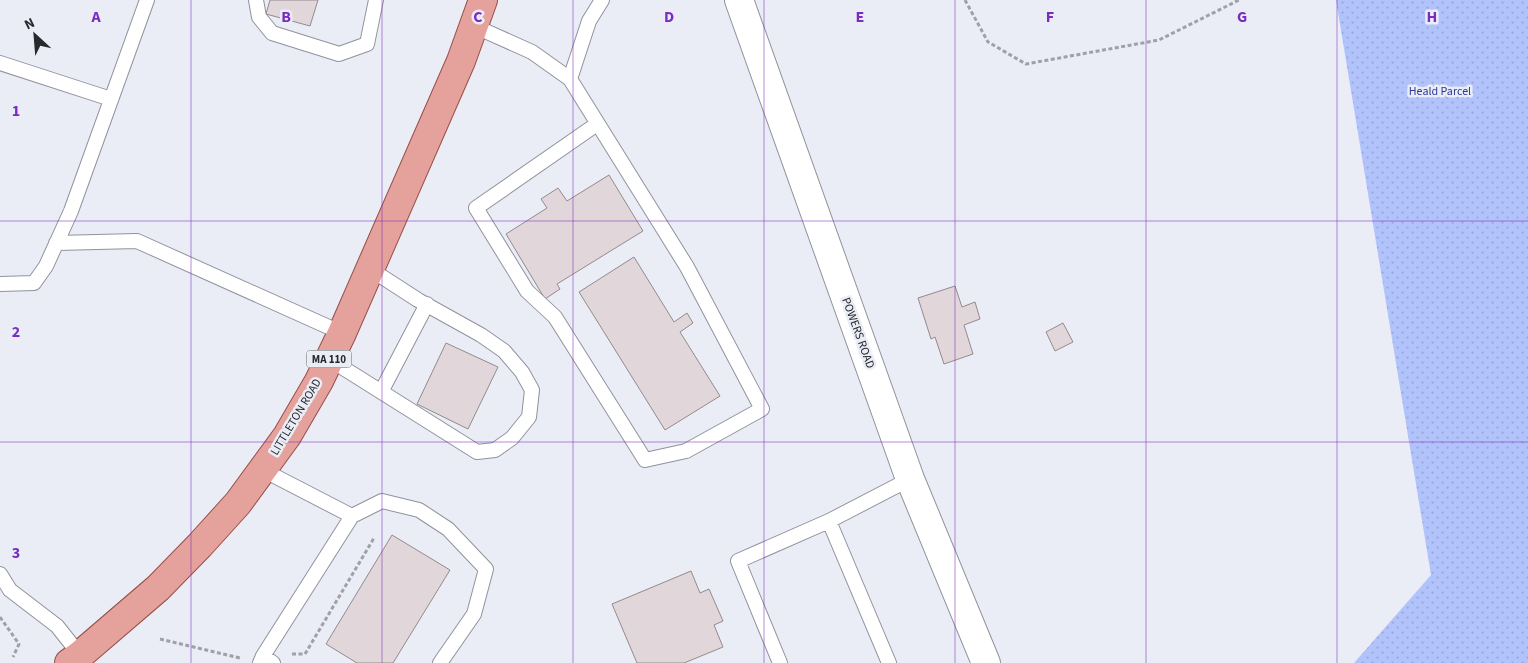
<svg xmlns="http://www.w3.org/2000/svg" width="1528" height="663" font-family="'Source Sans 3',sans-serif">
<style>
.park{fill:url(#park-dots)}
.building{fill:#e1d6d9;stroke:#948a8d}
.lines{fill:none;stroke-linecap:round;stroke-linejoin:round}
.service-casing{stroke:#90939b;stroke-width:16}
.secondary-casing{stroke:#90939b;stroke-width:30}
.primary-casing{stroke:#984e49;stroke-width:30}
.path{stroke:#9fa1a8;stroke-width:3;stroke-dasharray:4 2.5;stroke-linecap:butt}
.service{stroke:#fff;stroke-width:14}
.secondary{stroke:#fff;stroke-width:28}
.primary{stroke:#e5a19b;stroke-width:28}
.grid{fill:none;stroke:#7b2cbf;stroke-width:1;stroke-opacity:0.55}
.labels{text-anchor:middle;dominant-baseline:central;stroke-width:5;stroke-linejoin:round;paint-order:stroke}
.shield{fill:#eaedf6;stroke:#626469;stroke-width:1}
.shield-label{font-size:11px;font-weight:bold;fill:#28292c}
.park-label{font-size:12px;fill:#2f3b9a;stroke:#eaedf6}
.street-label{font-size:12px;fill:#28292c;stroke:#eaedf6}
.grid-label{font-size:16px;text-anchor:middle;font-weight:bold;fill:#7b2cbf;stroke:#eaedf6;stroke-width:5;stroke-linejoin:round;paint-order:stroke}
</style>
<defs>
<pattern id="park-dots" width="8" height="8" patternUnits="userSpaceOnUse" patternTransform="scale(1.25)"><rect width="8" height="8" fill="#b2c3fc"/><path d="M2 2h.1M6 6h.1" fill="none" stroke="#99a8d8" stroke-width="1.8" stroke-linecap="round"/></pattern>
</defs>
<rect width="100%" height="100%" fill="#eaedf6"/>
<path class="park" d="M1336,0H1528V663H1354L1431,575Z"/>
<path class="building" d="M270,0H318L310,26L266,14Z
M609,175L643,231L557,284L560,289L545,299L506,234L547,208L541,199L558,188L567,201Z
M634,257L674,322L687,313L693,323L680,332L720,396L665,430L579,292Z
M955,286L962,307L975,302L980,319L964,325L973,354L944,364L935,337L931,339L918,298Z
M1063,323L1073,342L1055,351L1046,332Z
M446,343L498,367L468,429L417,404Z
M392,535L450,570L393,663H357L326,644Z
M691,571L700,593L709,589L723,621L714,625L723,647L684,663H637L612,604Z"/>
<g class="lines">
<g class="service-casing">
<path id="service" d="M256,0L259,17L272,33L339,54L367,44L376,0
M474,26L532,52L570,79L687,267L762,409L686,451L645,460L555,317L527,291L476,208L597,124
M0,63L111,99
M570,79L589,21L602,0
M56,243L137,241L342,333
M0,284L34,283L46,266L71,211L147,0
M329,359L477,452L495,450L512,438L529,417L532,390L522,372L504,351L481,335L418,300L370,269
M381,392L427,304
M352,516L382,501L419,510L448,529L486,569L474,614L440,663
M829,521L889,663
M0,574L10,590L57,626L80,655
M263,656L273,663
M260,663L263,656L352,516L263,470
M780,663L738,561L829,521L910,479"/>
</g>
<g class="secondary-casing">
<path id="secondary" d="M739,0L910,479L986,663"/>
</g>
<g class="primary-casing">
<path id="primary" d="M69,663L80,655L158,588L200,545L238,503L287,436L319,381L342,333L461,61L483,0"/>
</g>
<path class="path" d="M965,0L988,42L1026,64L1159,40L1239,0
M0,617L19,644L13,657
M160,639L240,658
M292,654H305L374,538"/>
<use href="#service" class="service"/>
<use href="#secondary" class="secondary"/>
<use href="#primary" class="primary"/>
</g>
<path class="grid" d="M191,0V663M382,0V663M573,0V663M764,0V663M955,0V663M1146,0V663M1337,0V663M0,221H1528M0,442H1528"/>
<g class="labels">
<rect class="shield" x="306.5" y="350.5" width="45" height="17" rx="4"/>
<g class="shield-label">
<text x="329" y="359">MA 110</text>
</g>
<g class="park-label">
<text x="1440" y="91">Heald Parcel</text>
</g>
<g class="street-label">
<text transform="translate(858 333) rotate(70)">POWERS ROAD</text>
<text transform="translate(296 417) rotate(-59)">LITTLETON ROAD</text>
</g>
</g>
<g class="grid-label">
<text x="96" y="22">A</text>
<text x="286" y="22">B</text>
<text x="478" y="22">C</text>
<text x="669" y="22">D</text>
<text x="860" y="22">E</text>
<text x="1050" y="22">F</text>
<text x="1242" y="22">G</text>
<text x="1432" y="22">H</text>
<text x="16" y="116">1</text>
<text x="16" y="337">2</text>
<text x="16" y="558">3</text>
</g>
<g transform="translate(35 35) rotate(334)" stroke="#eaedf6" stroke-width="4" paint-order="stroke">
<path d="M0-4L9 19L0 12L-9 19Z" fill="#28292c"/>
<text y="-8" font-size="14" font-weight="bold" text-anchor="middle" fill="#28292c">N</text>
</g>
</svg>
